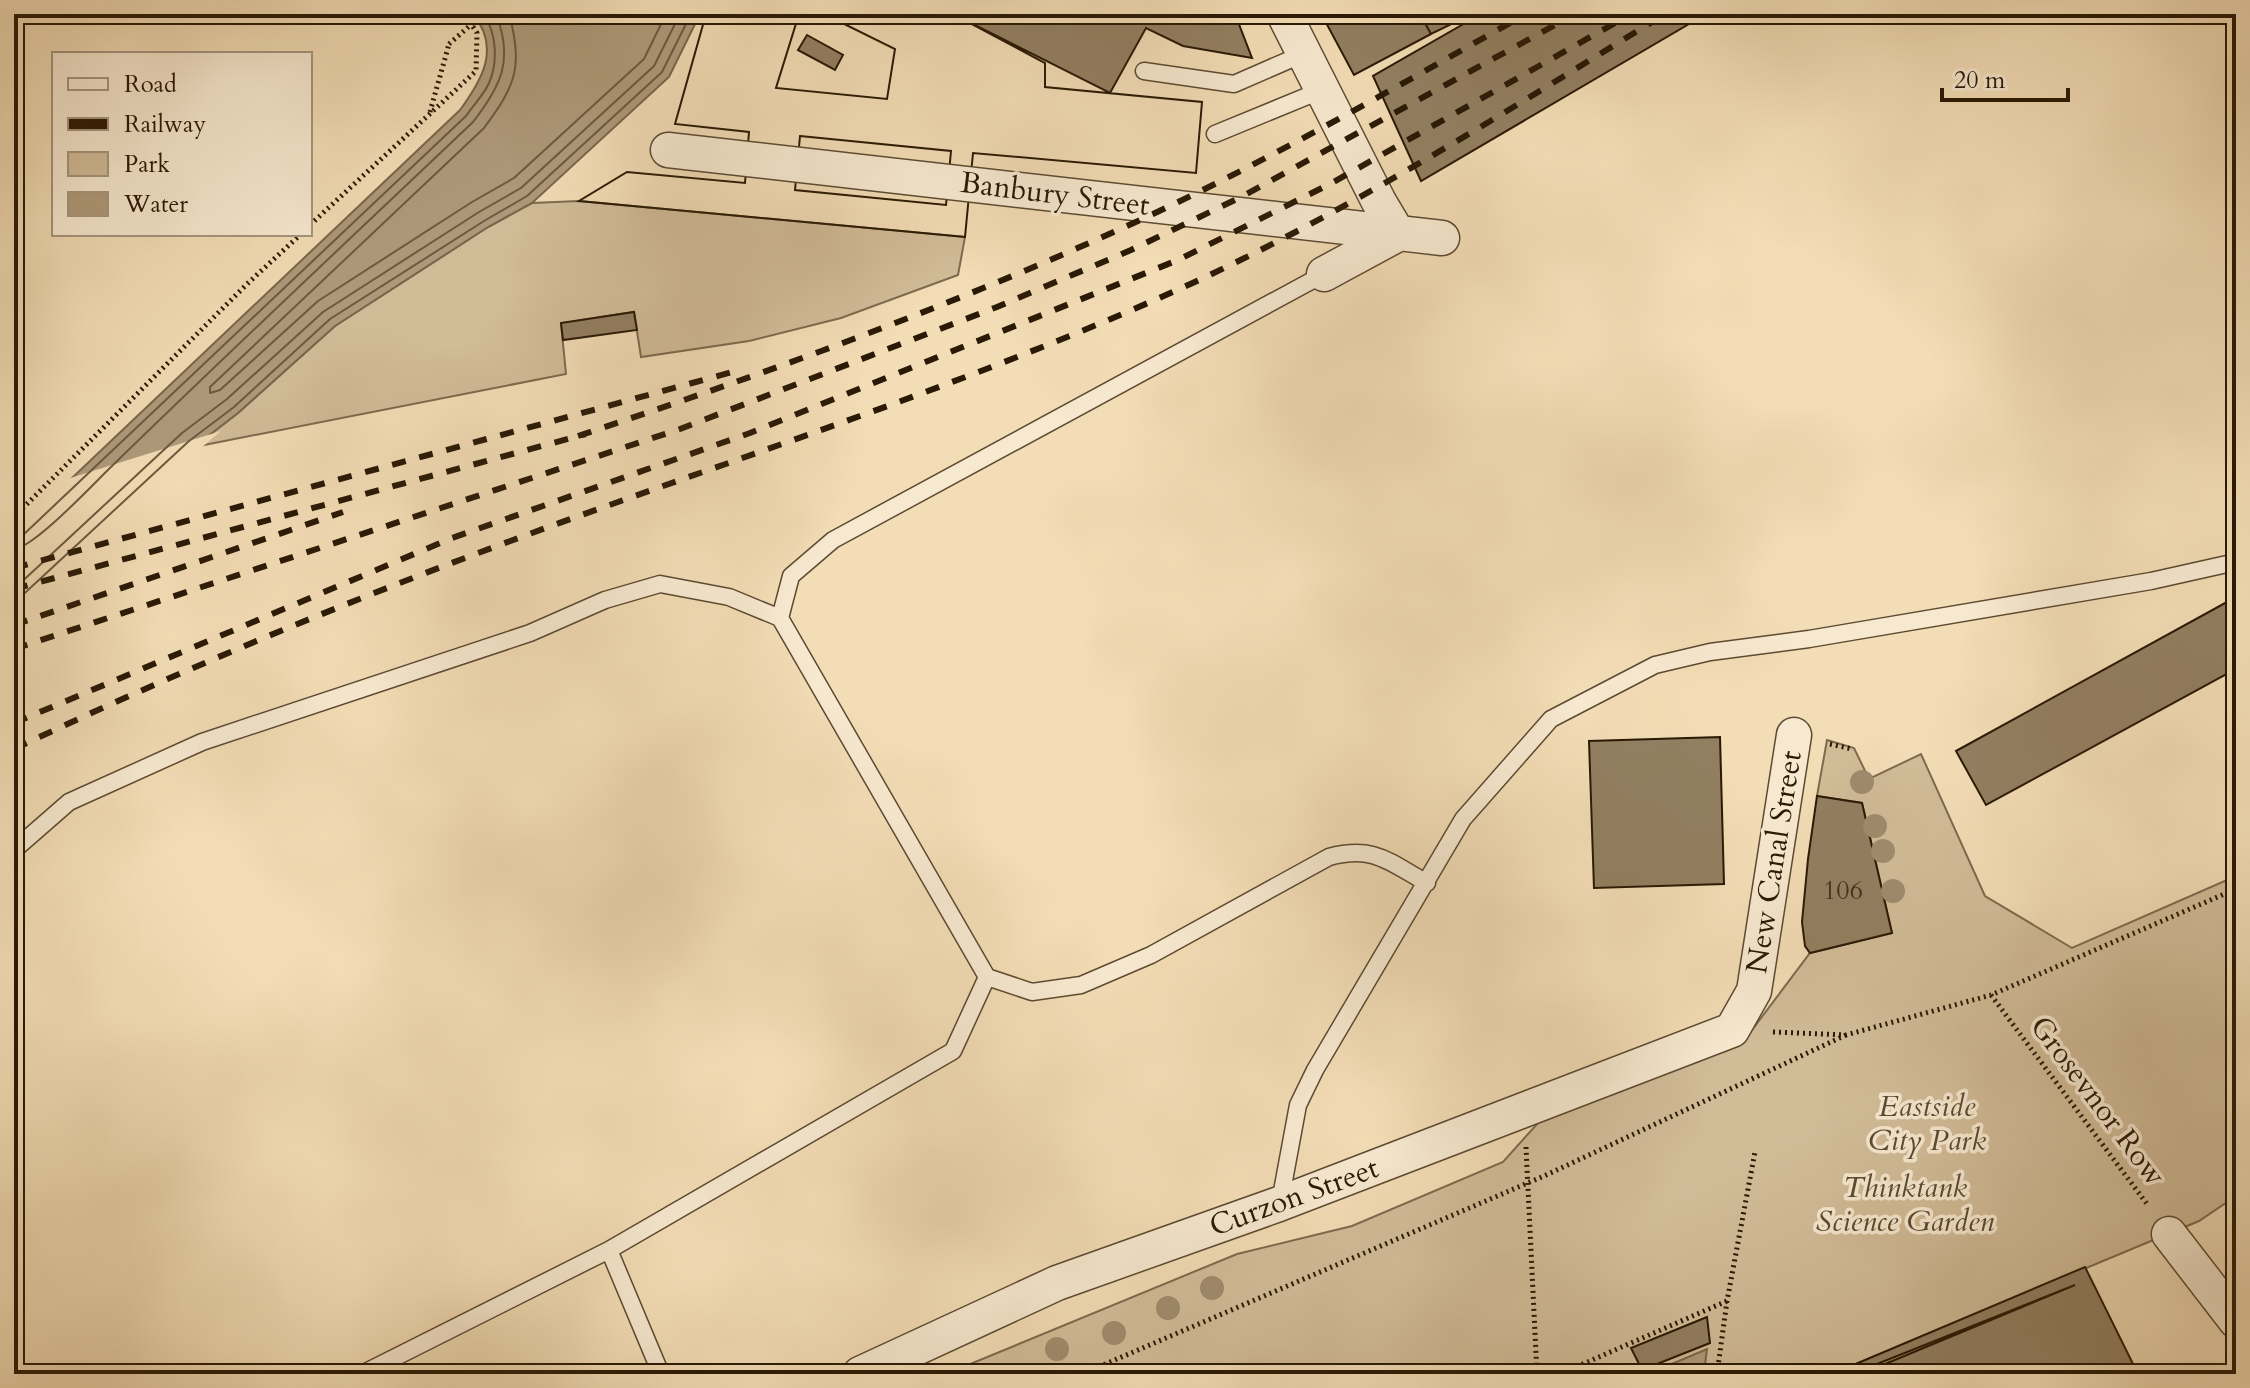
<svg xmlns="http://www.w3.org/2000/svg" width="2250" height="1388" font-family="Cardo,serif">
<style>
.green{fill:#d1bc98;stroke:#7d6a4e;stroke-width:2}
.water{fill:#ae9a7a;stroke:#79664b;stroke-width:2}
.pier{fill:#f3ddb6}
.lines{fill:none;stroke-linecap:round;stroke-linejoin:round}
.shore{stroke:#6c5a40;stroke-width:2}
.building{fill:#927f61;stroke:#291905;stroke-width:2;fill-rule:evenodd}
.service-casing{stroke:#5c4a31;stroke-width:19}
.minor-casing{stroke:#5c4a31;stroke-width:37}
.path{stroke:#291905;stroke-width:5;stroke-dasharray:2 4;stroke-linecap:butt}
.service{stroke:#f7e9d0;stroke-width:16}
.minor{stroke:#f7e9d0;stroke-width:34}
.rail{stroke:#291905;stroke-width:6;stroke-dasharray:14 14;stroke-linecap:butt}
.path-bridge{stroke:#291905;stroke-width:5;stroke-dasharray:2 4;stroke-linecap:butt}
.tree{fill:#9f8c6d}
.labels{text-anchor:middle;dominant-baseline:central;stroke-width:7;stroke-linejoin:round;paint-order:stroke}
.number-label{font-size:26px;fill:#43321c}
.street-label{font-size:30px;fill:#291905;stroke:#f7e9d0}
.park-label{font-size:30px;font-style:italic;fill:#5b4a31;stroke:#f7e9d0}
</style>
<rect width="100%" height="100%" fill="#f3ddb6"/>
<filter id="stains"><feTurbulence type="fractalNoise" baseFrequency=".0025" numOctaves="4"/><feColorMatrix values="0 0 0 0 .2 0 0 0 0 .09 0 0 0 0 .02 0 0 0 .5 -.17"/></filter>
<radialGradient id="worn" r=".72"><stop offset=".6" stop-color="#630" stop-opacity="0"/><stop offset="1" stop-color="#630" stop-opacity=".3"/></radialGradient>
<path class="green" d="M579,201L965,237L958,275L841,318L749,341L641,357L634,312L561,323L566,374L194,447L238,413L335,326L488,227L532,203Z
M1827,740L1854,748L1869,779L1921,754L1985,896L2072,948L2236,876V1196L2199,1221L1832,1374H946L1237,1254L1352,1226L1503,1162L1538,1123L1746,1038L1810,953L1892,933L1862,803L1817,796Z
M2075,1285L1861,1374H1852Z"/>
<path class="water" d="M473,14H700L669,77L532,203L488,227L335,326L238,413L194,447L14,533L460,110C482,80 501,48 473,14Z
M1707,1349L1705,1365L1685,1374H1648Z"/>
<path class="pier" d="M221,431L159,484L14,619V528L67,479Z"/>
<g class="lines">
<path class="shore" d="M509,14C524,67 515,86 484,128L210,387V393L220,390L318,301L472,202L514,178L644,59L666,14
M14,539L22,536L466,116C473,105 484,95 489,83C498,63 497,32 483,14
M14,549C34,548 93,484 111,467C230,351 352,237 473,122C501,86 514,60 496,14
M14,589L182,433L227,399L323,312L479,212L521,188L654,66L680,14
M14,603L189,441L234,407L330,319L484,221L527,196L662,72L691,14"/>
</g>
<path class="building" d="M706,14H799L776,88L887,99L895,49L824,14H953L1045,63V87L1202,102L1196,173L973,153L965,237L579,201L627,172L745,183L749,132L675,124ZM800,136L951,151L946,205L795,190Z
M706,14H953L1045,63V87L1202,102L1196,173L973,153L965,237L579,201L627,172L745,183L749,132L675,124Z
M799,14H824L895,49L887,99L776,88Z
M953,14H1134L1150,22L1156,14H1235L1252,58L1183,46L1146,28L1110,93Z
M1333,14H1420L1431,34L1354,75L1324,19Z
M1420,14H1472L1431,34Z
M1481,14H1706L1421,181L1373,76Z
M807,35L843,55L835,70L798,50Z
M800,136L951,151L946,205L795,190Z
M634,312L637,330L563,340L561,323Z
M2236,597V669L1986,805L1956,751Z
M1720,737L1724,884L1594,888L1589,741Z
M1817,796L1862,803L1892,933L1810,953L1805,946L1802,922L1808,859Z
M2085,1267L2138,1374H1861L2075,1285L1852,1374H1832Z
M1707,1317L1710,1343L1642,1370L1631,1348Z"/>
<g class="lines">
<g class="service-casing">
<path id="service" d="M1144,71L1234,84L1303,54
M1215,134L1322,90
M780,618L791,576L833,540L1324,274
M14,850L69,802L202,742L530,633L605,600L660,584L729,597L780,618L987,977L1032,992L1081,985L1151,955L1329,857C1374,845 1389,862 1427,883
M1280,1202L1298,1105L1315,1070L1463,819L1551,719L1655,665L1710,652L1809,639L2151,581L2236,562
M609,1250L661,1374
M362,1374L609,1250L953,1051L987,977"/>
</g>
<g class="minor-casing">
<path id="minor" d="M1284,14L1379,202L1398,234L1324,274
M668,150L1442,238
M2169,1234L2236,1321
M860,1374L1057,1283L1279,1204L1732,1030L1754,991L1794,735"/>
</g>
<path class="path" d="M430,112L449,44
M310,225L476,71L477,33L465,14
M14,517L247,284L301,234
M1830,744L1852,749
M1991,995L2147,1204
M1773,1032L1846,1035L1991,995L2236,889
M1526,1147L1537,1374
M1105,1364L1115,1374
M1082,1374L1544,1176L1846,1035
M1560,1374L1727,1301
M1717,1374L1727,1301L1755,1152"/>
<use href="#service" class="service"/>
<use href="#minor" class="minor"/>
<path class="rail" d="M578,436C773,371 966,301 1153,214C1281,154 1403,83 1526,14
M14,568L736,371
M14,589L586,434
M14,625L343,512
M14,649L680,429L997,307L1131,250L1241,197L1575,14
M14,723L452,538L750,433L1178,260L1330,184L1631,14
M14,749C206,658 404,578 604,507C789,441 977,378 1157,299C1335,221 1500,115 1665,14"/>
<path class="path-bridge" d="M449,44L483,14"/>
</g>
<g class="tree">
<circle cx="1862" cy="782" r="12"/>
<circle cx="1875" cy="826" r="12"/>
<circle cx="1883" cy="851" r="12"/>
<circle cx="1893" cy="891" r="12"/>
<circle cx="1212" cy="1288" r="12"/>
<circle cx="1168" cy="1308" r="12"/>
<circle cx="1114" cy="1333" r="12"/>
<circle cx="1057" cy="1349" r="12"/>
</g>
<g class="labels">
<g class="number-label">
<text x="1843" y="890">106</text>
</g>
<g class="street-label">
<text transform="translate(1055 194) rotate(7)">Banbury Street</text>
<text transform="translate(1774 862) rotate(-81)">New Canal Street</text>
<text transform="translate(2098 1101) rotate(53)">Grosevnor Row</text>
<text transform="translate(1294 1197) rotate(-20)">Curzon Street</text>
</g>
<g class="park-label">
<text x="1927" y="1106">Eastside<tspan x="1927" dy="34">City Park</tspan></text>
<text x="1905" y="1187">Thinktank<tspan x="1905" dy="34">Science Garden</tspan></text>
</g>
</g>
<rect width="2250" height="1388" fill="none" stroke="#f3ddb6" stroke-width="48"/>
<rect x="16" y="16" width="2218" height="1356" fill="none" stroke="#291905" stroke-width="4"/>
<rect x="24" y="24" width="2202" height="1340" fill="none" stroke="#291905" stroke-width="2"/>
<rect x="52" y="52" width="260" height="184" fill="#f7e9d0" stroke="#a5967f" stroke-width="2"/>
<rect x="68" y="78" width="40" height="12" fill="#f7e9d0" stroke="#a5967f" stroke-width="2"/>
<text x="124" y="92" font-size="24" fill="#291905">Road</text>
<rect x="68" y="118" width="40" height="12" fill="#291905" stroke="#a5967f" stroke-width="2"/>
<text x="124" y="132" font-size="24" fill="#291905">Railway</text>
<rect x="68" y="152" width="40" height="24" fill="#d1bc98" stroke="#a5967f" stroke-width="2"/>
<text x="124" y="172" font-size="24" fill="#291905">Park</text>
<rect x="68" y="192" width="40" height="24" fill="#ae9a7a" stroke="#a5967f" stroke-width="2"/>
<text x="124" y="212" font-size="24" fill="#291905">Water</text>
<path d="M1942 88v12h126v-12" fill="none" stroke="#291905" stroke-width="4"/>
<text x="1954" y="88" font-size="24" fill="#291905" stroke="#f7e9d0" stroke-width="6" paint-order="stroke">20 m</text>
<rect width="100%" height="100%" filter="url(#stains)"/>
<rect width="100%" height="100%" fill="url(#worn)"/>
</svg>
